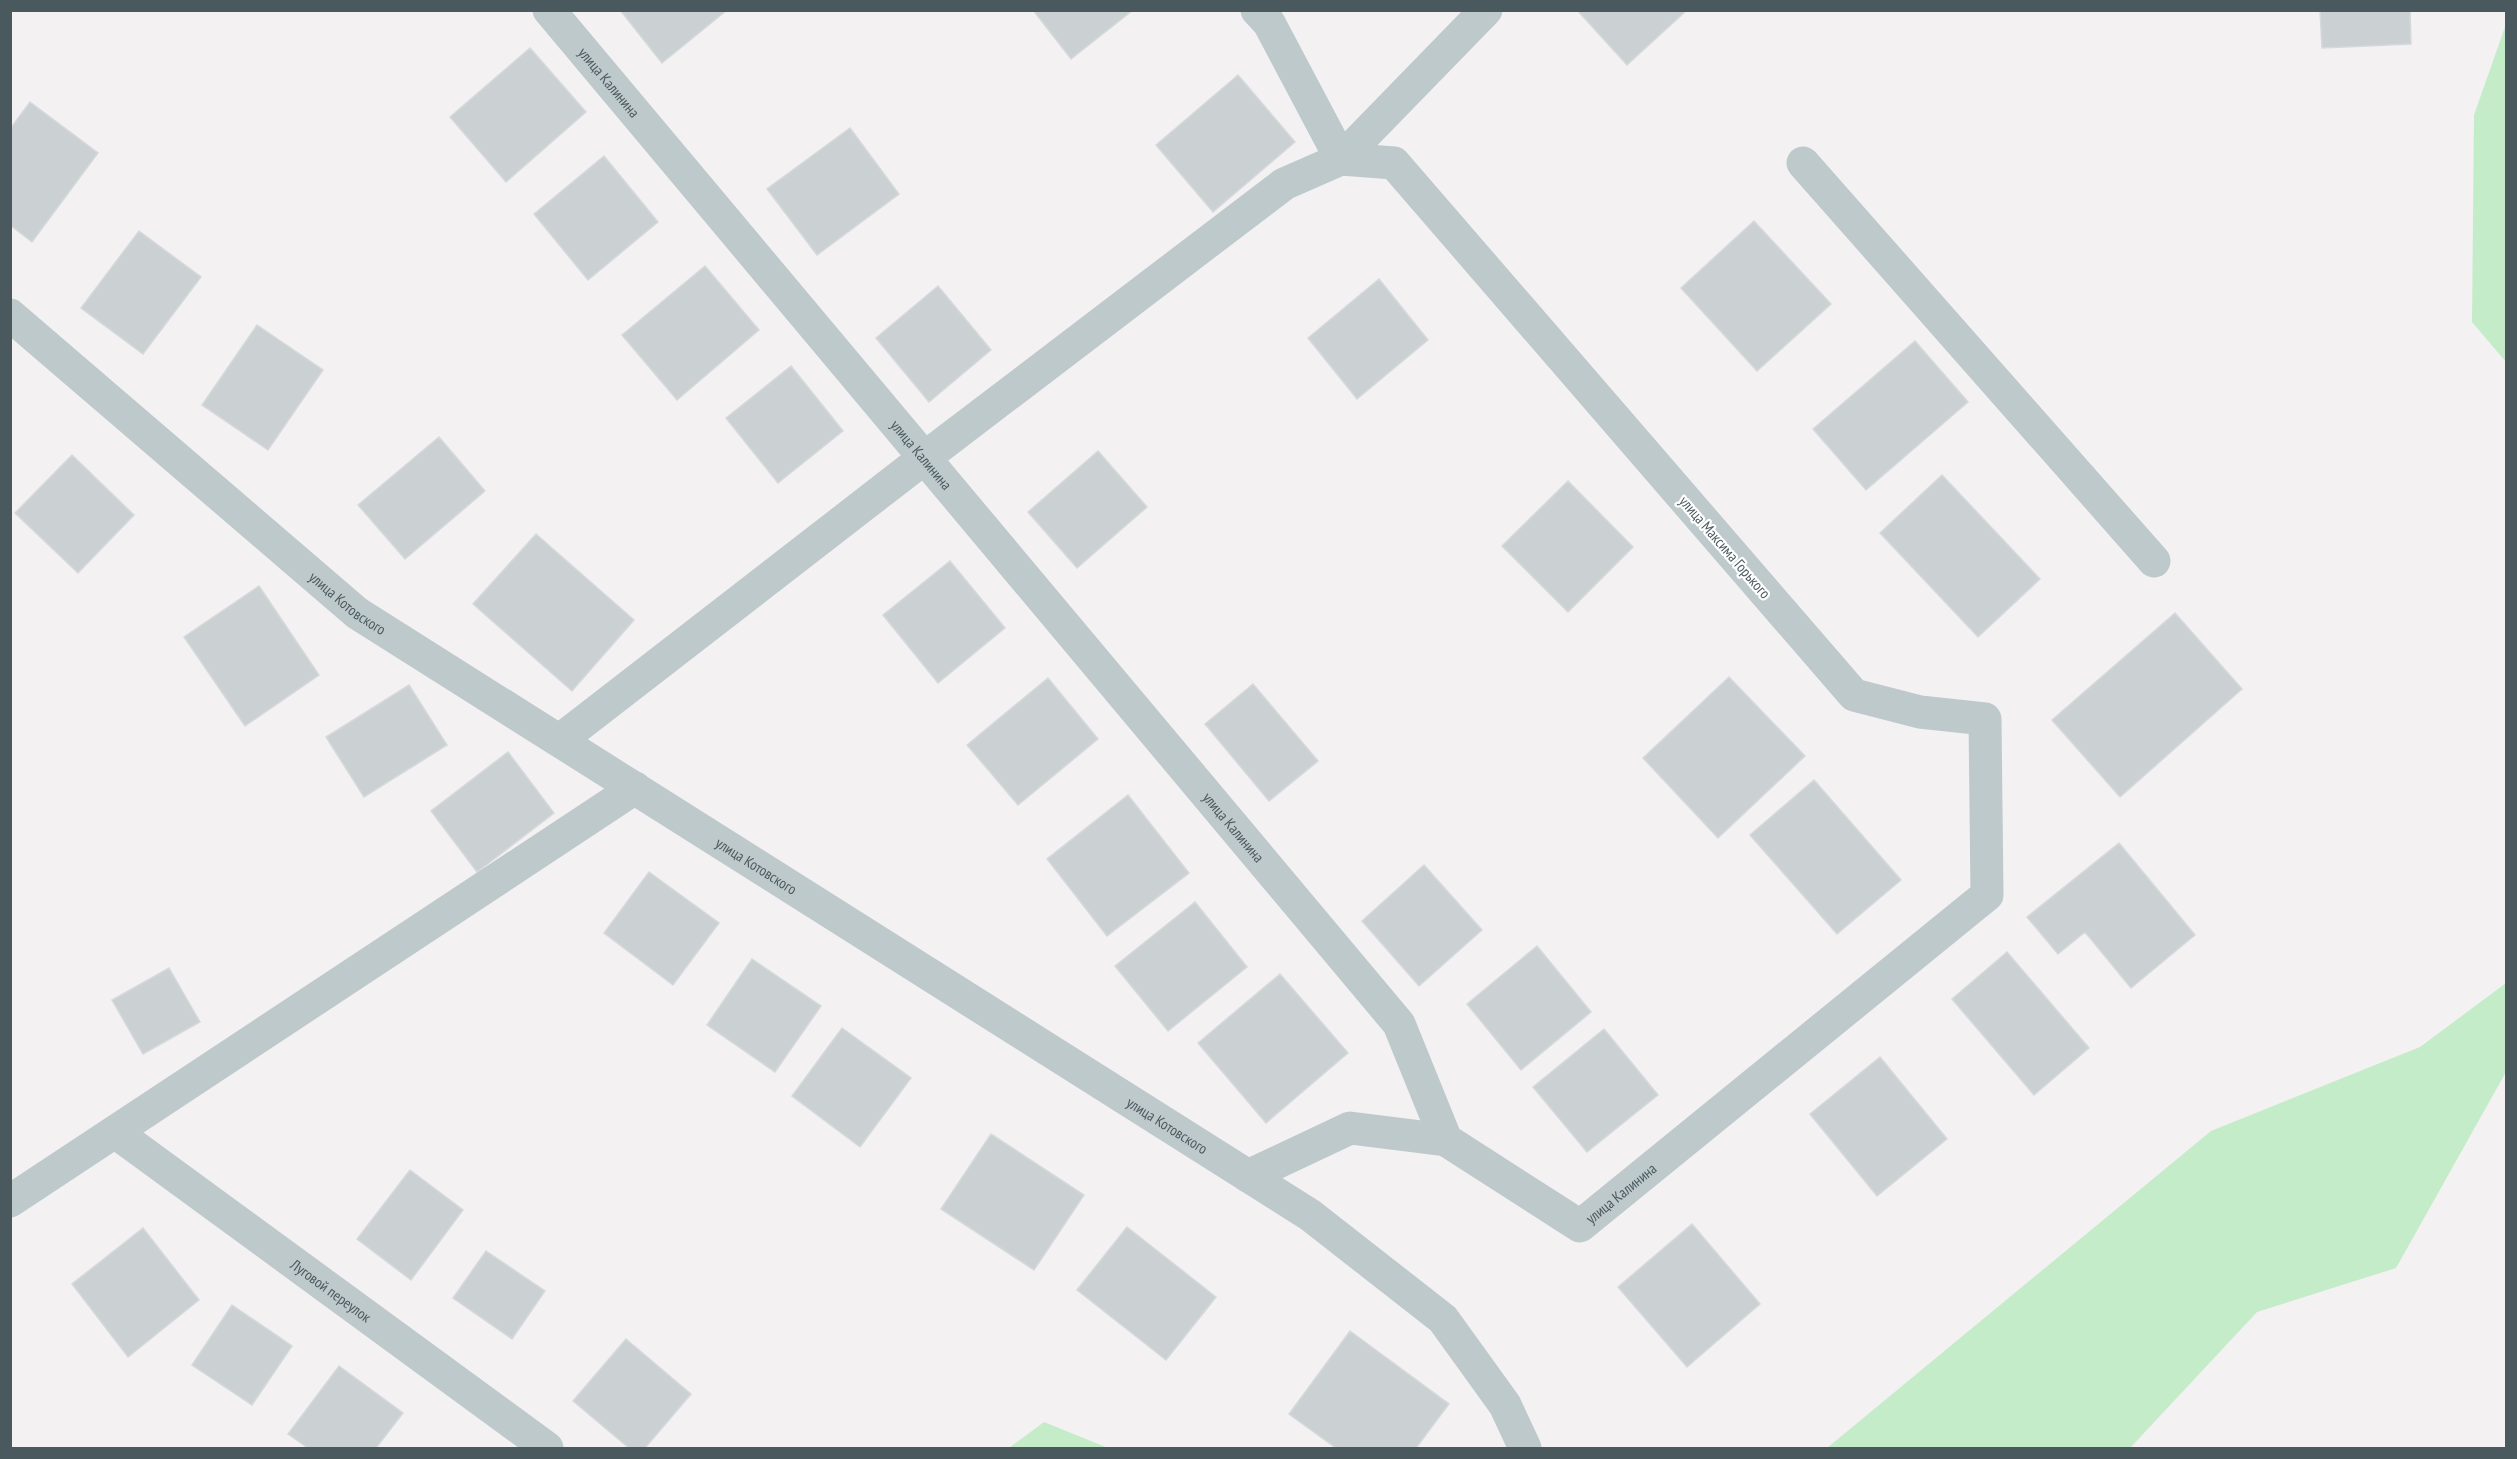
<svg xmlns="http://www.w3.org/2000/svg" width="2517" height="1459" font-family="'PT Sans Narrow',sans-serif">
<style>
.green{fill:#c4ecc8}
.building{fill:#cbd0d2;stroke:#d6d9dc;stroke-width:1.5}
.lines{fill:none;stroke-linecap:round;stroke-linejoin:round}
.minor{stroke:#bec9cc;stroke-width:33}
.labels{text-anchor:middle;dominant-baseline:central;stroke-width:4.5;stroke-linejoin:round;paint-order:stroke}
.street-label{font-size:15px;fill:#4a595d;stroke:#fff}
</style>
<rect width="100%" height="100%" fill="#f3f1f2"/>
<path class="green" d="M2506,24V362L2472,322L2474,115Z
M2506,983V1072L2396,1268L2257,1312L2130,1448H1827L2211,1131L2420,1047Z
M1044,1422L1108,1448H1009Z"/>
<path class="building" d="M620,10H727L662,63Z
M1033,10H1133L1071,59Z
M1577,10H1686V11L1627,65Z
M2320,10H2410L2411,44L2322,48Z
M530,48L586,112L506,182L450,117Z
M1238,75L1295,142L1213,212L1156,145Z
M30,102L98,153L32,242L10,225V129Z
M850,128L899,194L817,255L767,189Z
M604,156L658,222L588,280L534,214Z
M1754,221L1831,304L1757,371L1681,288Z
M139,231L201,277L143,354L81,308Z
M705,266L759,330L677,400L622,335Z
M1379,279L1428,340L1357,399L1308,338Z
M938,286L991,350L929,402L876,338Z
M257,325L323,370L268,450L202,405Z
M1915,341L1968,402L1866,490L1813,429Z
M791,366L843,431L778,483L726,418Z
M439,437L485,491L405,559L358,505Z
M1098,451L1147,507L1077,568L1028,512Z
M72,455L134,515L78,573L15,513Z
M1942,475L2040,579L1978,637L1880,533Z
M1568,481L1633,547L1568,612L1502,546Z
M536,534L634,620L572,691L473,604Z
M950,561L1005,628L938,683L883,615Z
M259,586L319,675L245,726L184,637Z
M2175,613L2242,689L2120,797L2052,720Z
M1729,677L1805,756L1718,838L1643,758Z
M1048,678L1098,739L1018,805L967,745Z
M1253,684L1318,761L1269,801L1205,724Z
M409,685L447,745L364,797L326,737Z
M508,752L554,813L477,872L431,811Z
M1814,780L1901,880L1837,934L1750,835Z
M1128,795L1189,873L1107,936L1047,859Z
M2119,843L2195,935L2131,988L2085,932L2058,954L2027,917Z
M1424,865L1482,930L1419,986L1362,921Z
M649,872L719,923L673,985L604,933Z
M1195,902L1247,967L1168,1031L1115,966Z
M1537,946L1591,1012L1521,1070L1467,1004Z
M2007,952L2089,1048L2034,1095L1952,999Z
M752,959L821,1006L775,1072L707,1025Z
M169,968L200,1022L143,1054L112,1000Z
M1280,974L1348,1053L1266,1123L1198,1043Z
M842,1028L911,1078L860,1147L792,1096Z
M1604,1029L1658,1095L1587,1152L1533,1087Z
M1880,1057L1947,1139L1877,1196L1810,1114Z
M991,1134L1084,1195L1034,1270L941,1209Z
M410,1170L463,1210L411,1280L357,1239Z
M1692,1224L1760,1304L1687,1367L1618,1287Z
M1127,1227L1216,1297L1166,1360L1077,1290Z
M143,1228L199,1300L128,1357L72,1284Z
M486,1251L545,1291L512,1339L453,1298Z
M232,1305L292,1346L252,1405L192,1365Z
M1350,1331L1449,1404L1416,1448H1336L1289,1414Z
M626,1339L691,1394L645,1448H629L573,1401Z
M339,1366L403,1413L376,1448H308L288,1434Z"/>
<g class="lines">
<g class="minor">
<path id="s1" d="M549,10L1399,1024L1446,1140L1580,1226L1987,895L1985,719L1920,712L1854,695L1394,163L1341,159L1284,184L923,459L560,740"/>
<path d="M1257,10L1269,23L1341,159L1486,10"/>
<path d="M1803,163L2154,561"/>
<path id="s2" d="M10,315L357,613L1310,1215L1443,1319L1505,1405L1525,1448"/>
<path id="s3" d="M115,1132L547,1448"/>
<path d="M1248,1176L1350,1128L1446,1140"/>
<path d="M10,1201L635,788"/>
</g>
</g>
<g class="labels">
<g class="street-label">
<text stroke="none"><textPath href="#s1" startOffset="94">улица Калинина</textPath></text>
<text stroke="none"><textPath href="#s1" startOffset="580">улица Калинина</textPath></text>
<text transform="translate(1725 547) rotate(49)">улица Максима Горького</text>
<text stroke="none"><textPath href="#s2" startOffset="444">улица Котовского</textPath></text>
<text stroke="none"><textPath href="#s1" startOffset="1066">улица Калинина</textPath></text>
<text stroke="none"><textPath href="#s2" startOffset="930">улица Котовского</textPath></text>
<text stroke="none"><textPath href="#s2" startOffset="1416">улица Котовского</textPath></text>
<text stroke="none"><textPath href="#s1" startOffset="1660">улица Калинина</textPath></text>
<text stroke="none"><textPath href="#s3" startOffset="268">Луговой переулок</textPath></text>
</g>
</g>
<rect width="2517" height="1459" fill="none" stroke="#4a595d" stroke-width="24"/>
</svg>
